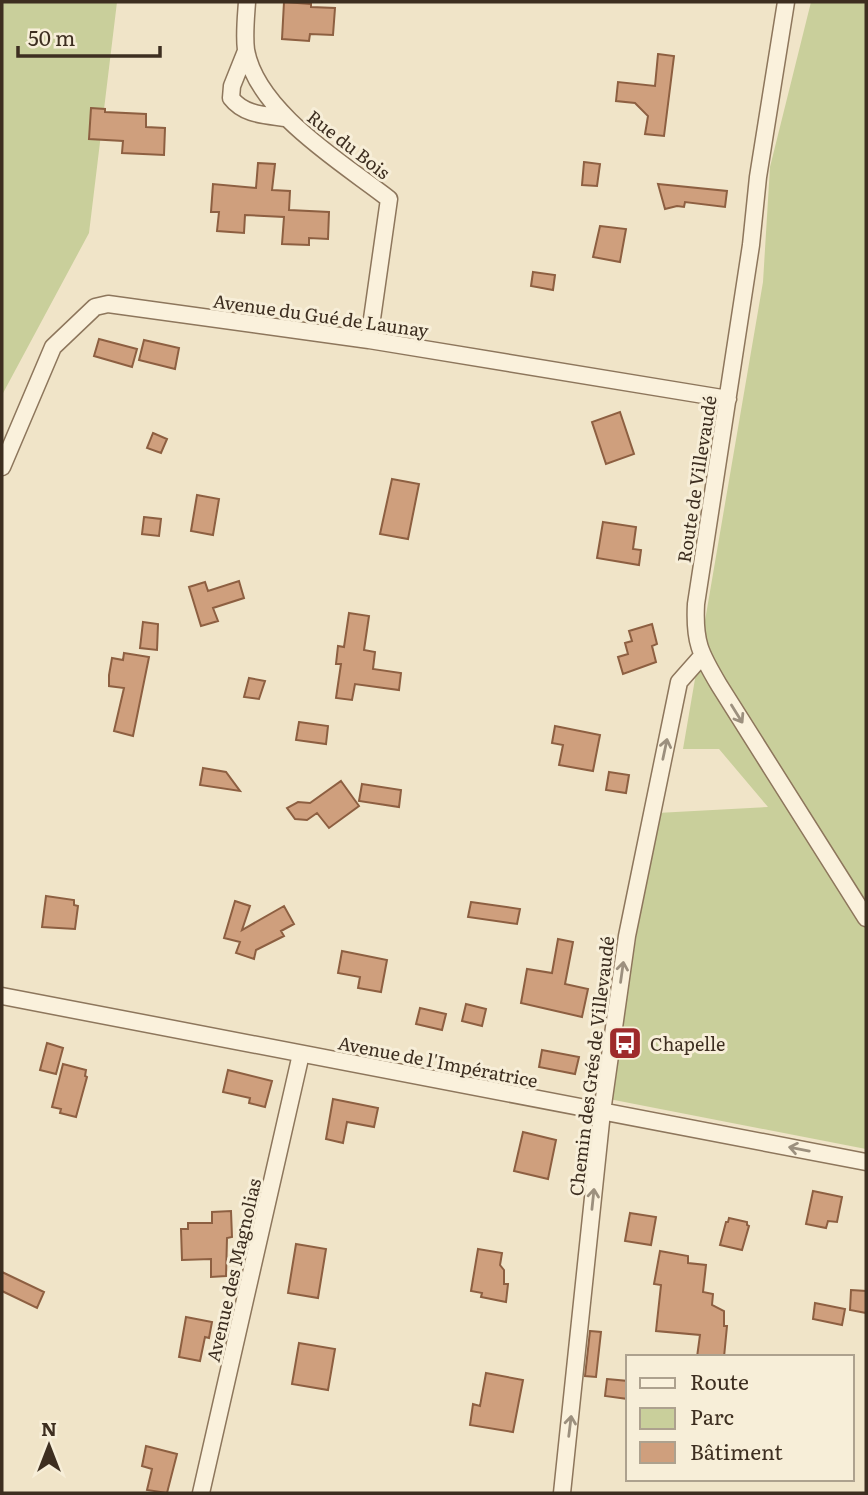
<svg xmlns="http://www.w3.org/2000/svg" width="868" height="1495" font-family="Literata,serif">
<style>
.green{fill:#c9cf9b}
.building{fill:#cf9f7d;stroke:#8d5f41;stroke-width:2}
.lines{fill:none;stroke-linecap:round;stroke-linejoin:round}
.minor-casing{stroke:#8d765c;stroke-width:19}
.minor{stroke:#faf1dc;stroke-width:16}
.oneway{stroke:#9c907e}
.labels{text-anchor:middle;dominant-baseline:central;stroke-width:6;stroke-linejoin:round;paint-order:stroke}
.street-label{font-size:18px;fill:#3d2e20;stroke:#f7eed8}
.poi-label{font-size:18px;fill:#3d2e20;stroke:#f7eed8;text-anchor:start}
</style>
<rect width="100%" height="100%" fill="#f0e4c8"/>
<path class="green" d="M2,2H117L89,233L2,395Z
M811,2H866V1149L609,1099L657,813L768,807L719,749H683L763,282L770,167Z"/>
<path class="building" d="M284,2L311,4V7L335,8L333,35L310,34L309,41L282,39Z
M658,54L674,56L664,136L645,134L648,116L635,103L616,101L618,82L655,86Z
M91,108L105,109V112L146,114V127L165,128L164,155L122,153L123,141L89,139Z
M584,162L600,164L597,186L582,185Z
M258,163L275,164L272,190L290,191L289,210L329,212L328,239L309,238V245L282,244L284,217L245,215L244,233L217,231L219,212H211L213,184L256,188Z
M658,184L727,191L725,207L685,202L684,207L677,206L665,209Z
M600,226L626,229L620,262L593,257Z
M533,272L555,275L553,290L531,286Z
M99,339L137,349L132,367L94,356Z
M144,340L179,348L175,369L139,360Z
M620,412L634,454L606,464L592,422Z
M153,433L167,439L161,453L147,448Z
M392,479L419,484L408,539L380,534Z
M197,495L219,499L213,535L191,531Z
M144,517L161,519L159,536L142,534Z
M603,522L636,527L633,549L641,550L639,565L597,558Z
M239,581L244,598L213,608L218,621L201,626L189,587L205,582L208,591Z
M349,613L369,616L364,650L375,652L373,669L401,673L399,690L355,684L352,700L336,698L341,664H336L338,646L344,647Z
M143,622L158,624L157,650L140,648Z
M652,624L657,644L652,646L656,662L623,674L618,657L628,654L625,643L632,641L629,631Z
M124,653L149,657L133,736L114,731L124,688L109,686V675L112,658L123,660Z
M249,678L265,681L259,699L244,697Z
M299,722L328,726L326,744L296,740Z
M555,726L600,735L593,771L559,765L563,745L552,743Z
M203,768L226,772L240,791L200,785Z
M609,772L629,775L626,793L606,790Z
M341,781L359,806L329,828L317,813L307,820L295,819L287,808L298,802L310,803Z
M362,784L401,790L399,807L359,801Z
M46,896L74,900V905L78,906L75,929L42,927Z
M235,901L250,906L242,930L284,906L294,924L281,931L284,936L256,950L254,959L236,953L240,942L224,938Z
M471,902L520,909L517,924L468,917Z
M558,939L573,942L565,984L588,989L582,1017L521,1003L527,969L552,973Z
M342,951L387,960L381,992L358,988L360,977L338,973Z
M466,1004L486,1009L482,1026L462,1021Z
M420,1008L446,1014L442,1030L416,1024Z
M47,1043L63,1048L56,1074L40,1070Z
M542,1050L579,1057L575,1074L539,1067Z
M63,1064L86,1070L85,1076L87,1077L76,1117L60,1113L61,1109L52,1107Z
M228,1070L272,1081L265,1107L249,1103L250,1098L223,1092Z
M333,1099L378,1108L374,1127L347,1122L343,1143L326,1139Z
M523,1132L556,1140L548,1179L514,1171Z
M813,1191L842,1197L837,1222L828,1221L826,1228L806,1224Z
M231,1211L232,1237L227,1238L226,1276L211,1277V1259L182,1260L181,1229H188V1223H212V1212Z
M630,1213L656,1217L651,1245L625,1241Z
M729,1218L747,1222V1225L749,1226L742,1250L720,1245L726,1222H728Z
M296,1244L326,1249L318,1298L288,1293Z
M478,1249L502,1253L500,1265L504,1270V1284H508L506,1302L481,1297L482,1293L471,1291Z
M660,1251L688,1256V1263L706,1265L703,1292L713,1294L712,1305L724,1311V1326H727L724,1357H697L700,1335L656,1331L661,1285L654,1284Z
M2,1272L44,1292L37,1308L2,1291Z
M851,1290L866,1291V1313L850,1310Z
M815,1303L845,1309L842,1325L813,1319Z
M186,1317L212,1322L209,1338L205,1337L200,1361L179,1357Z
M590,1331L601,1332L596,1377L585,1376Z
M299,1343L335,1349L328,1390L292,1384Z
M486,1373L523,1380L513,1432L470,1425L473,1404L480,1406Z
M607,1379L628,1381V1399L605,1396Z
M146,1446L177,1454L167,1493L147,1490L152,1469L142,1466Z"/>
<g class="lines">
<g class="minor-casing">
<path id="minor" d="M247,2C246,17 244,35 246,50C257,112 343,163 389,199L369,340
M786,2L758,177L751,245L696,604C694,642 700,653 719,685L866,918
M246,51L232,86L231,98C244,115 265,115 285,118
M2,467L53,347L95,307L108,304L369,340L728,399
M2,996L866,1162
M201,1493L301,1054
M562,1493L602,1112L627,936L679,682L702,656"/>
</g>
<use href="#minor" class="minor"/>
</g>
<defs><path id="oneway-shaft" d="M-6 0H5M1.5-3L5.5 0L1.5 3" fill="none" stroke-width="1.6" stroke-linecap="round" stroke-linejoin="round" transform="scale(1.75)"/></defs>
<g class="oneway">
<use href="#oneway-shaft" transform="translate(737 714) rotate(58)"/>
<use href="#oneway-shaft" transform="translate(665 749) rotate(-78)"/>
<use href="#oneway-shaft" transform="translate(622 972) rotate(-82)"/>
<use href="#oneway-shaft" transform="translate(799 1149) rotate(-169)"/>
<use href="#oneway-shaft" transform="translate(593 1199) rotate(-84)"/>
<use href="#oneway-shaft" transform="translate(570 1426) rotate(-83)"/>
</g>
<defs>
<g id="bus-square" transform="scale(1.75)"><rect x="-9" y="-9" width="18" height="18" rx="4" fill="#9e2a2b" stroke="#f7eed8"/><path d="M-5-6H5V4H4V6H2V4H-2V6H-4V4H-5ZM-3.5-4V0h7V-4ZM-3.5 1.2v1.5H-2V1.2ZM2 1.2v1.5H3.5V1.2Z" fill="#fff"/></g>
</defs>
<g fill-rule="evenodd">
<use href="#bus-square" x="625" y="1043"/>
</g>
<g class="labels">
<g class="street-label">
<text transform="translate(349 144) rotate(38)">Rue du Bois</text>
<text transform="translate(321 315) rotate(8)">Avenue du Gué de Launay</text>
<text transform="translate(696 479) rotate(-81)">Route de Villevaudé</text>
<text transform="translate(438 1061) rotate(11)">Avenue de l'Impératrice</text>
<text transform="translate(591 1066) rotate(-83)">Chemin des Grés de Villevaudé</text>
<text transform="translate(233 1270) rotate(-77)">Avenue des Magnolias</text>
</g>
<g class="poi-label">
<text x="650" y="1043">Chapelle</text>
</g>
</g>
<rect width="868" height="1495" fill="none" stroke="#3d2e20" stroke-width="7"/>
<rect x="626" y="1355" width="228" height="126" fill="#f7eed8" stroke="#ada18e" stroke-width="2"/>
<rect x="640" y="1378" width="35" height="10" fill="#faf1dc" stroke="#ada18e" stroke-width="2"/>
<text x="690" y="1390" font-size="21" fill="#3d2e20">Route</text>
<rect x="640" y="1408" width="35" height="21" fill="#c9cf9b" stroke="#ada18e" stroke-width="2"/>
<text x="690" y="1425" font-size="21" fill="#3d2e20">Parc</text>
<rect x="640" y="1442" width="35" height="21" fill="#cf9f7d" stroke="#ada18e" stroke-width="2"/>
<text x="690" y="1460" font-size="21" fill="#3d2e20">Bâtiment</text>
<g transform="translate(49 1446)" stroke="#f7eed8" stroke-width="5" paint-order="stroke">
<path d="M0-5L12 26L0 18L-12 26Z" fill="#3d2e20"/>
<text y="-10" font-size="19" font-weight="bold" text-anchor="middle" fill="#3d2e20">N</text>
</g>
<path d="M18 46v10h142v-10" fill="none" stroke="#3d2e20" stroke-width="3.5"/>
<text x="28" y="46" font-size="21" fill="#3d2e20" stroke="#f7eed8" stroke-width="5" paint-order="stroke">50 m</text>
</svg>
